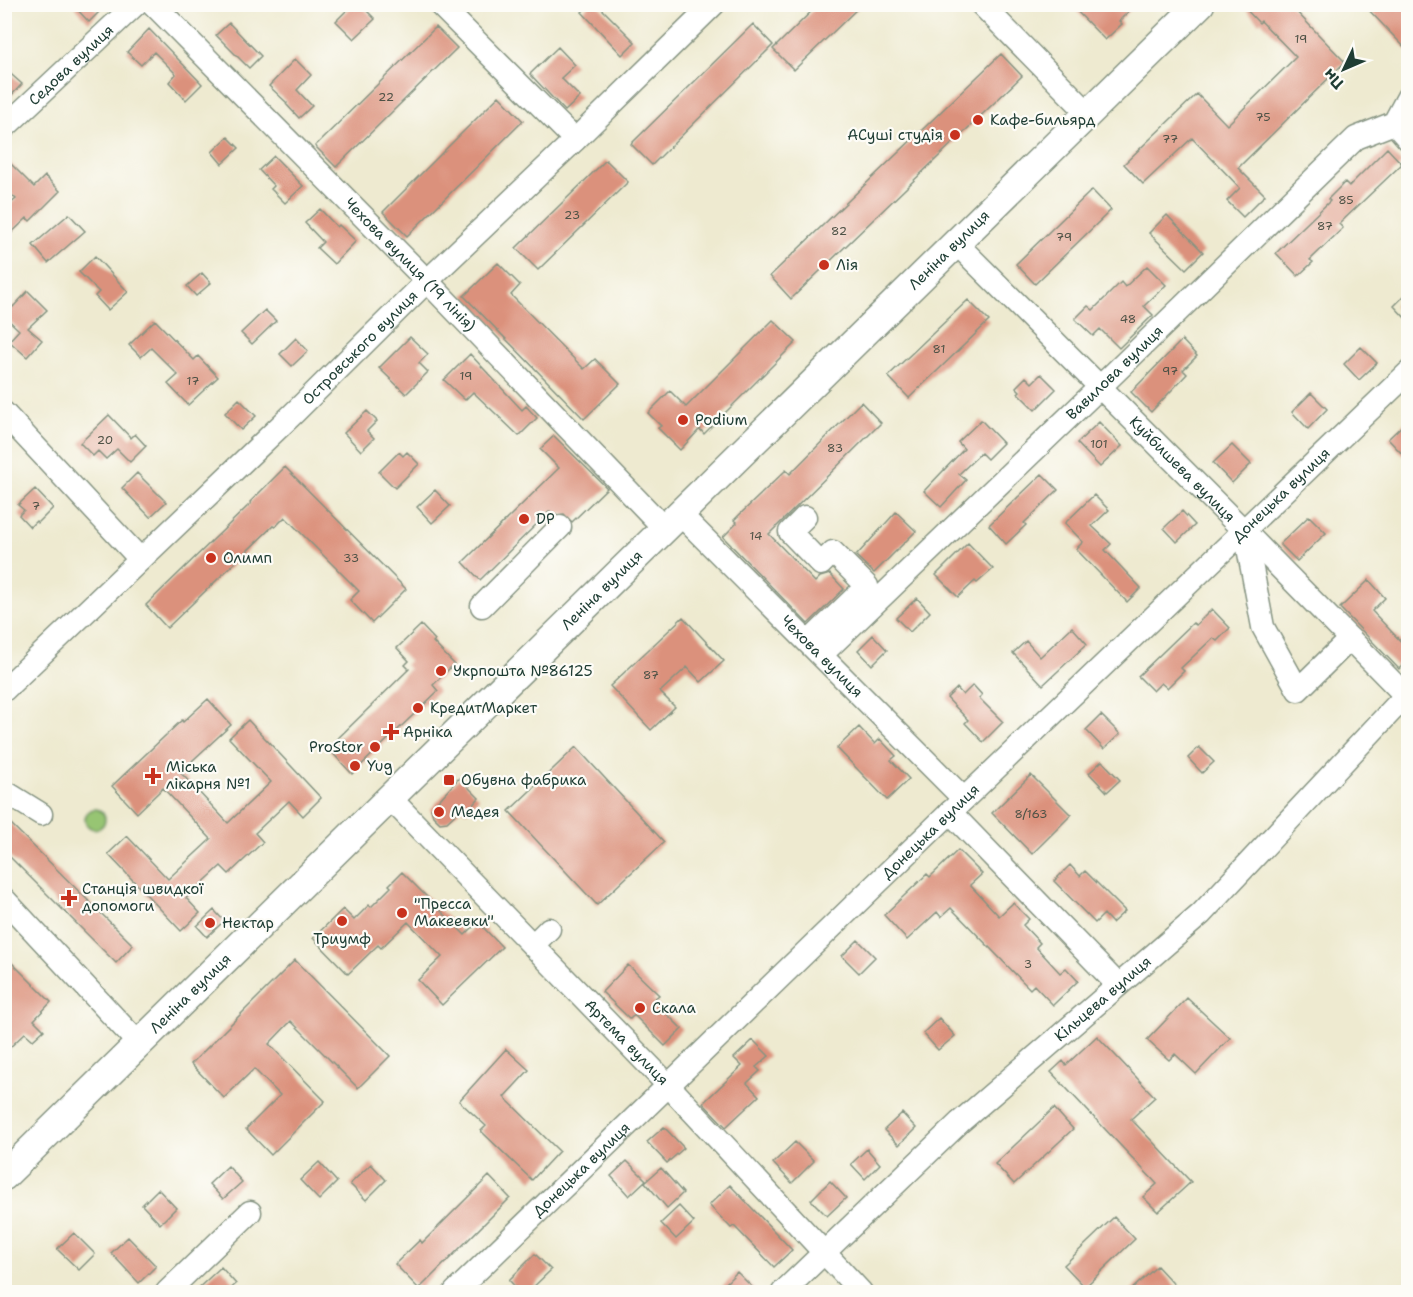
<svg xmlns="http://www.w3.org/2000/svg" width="1413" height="1297" font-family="'Shantell Sans',sans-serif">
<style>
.grass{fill:#97c573;stroke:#5b8154;stroke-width:1.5}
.building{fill:#db917b}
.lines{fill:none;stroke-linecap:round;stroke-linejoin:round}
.minor-casing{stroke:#869482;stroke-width:25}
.major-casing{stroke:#869482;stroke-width:31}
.minor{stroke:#fff;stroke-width:22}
.major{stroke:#fff;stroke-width:28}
.poi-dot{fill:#c8321e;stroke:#fdfcf7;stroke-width:2}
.labels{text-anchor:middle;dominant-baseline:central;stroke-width:4.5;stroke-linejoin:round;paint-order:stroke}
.number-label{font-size:12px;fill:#4e5246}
.street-label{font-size:15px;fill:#1f3d34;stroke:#fdfcf7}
.poi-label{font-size:15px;fill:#1f3d34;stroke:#fdfcf7;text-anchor:start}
</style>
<rect width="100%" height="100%" fill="#fdfcf7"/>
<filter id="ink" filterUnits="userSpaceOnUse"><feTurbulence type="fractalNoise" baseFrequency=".0167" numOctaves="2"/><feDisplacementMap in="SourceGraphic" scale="12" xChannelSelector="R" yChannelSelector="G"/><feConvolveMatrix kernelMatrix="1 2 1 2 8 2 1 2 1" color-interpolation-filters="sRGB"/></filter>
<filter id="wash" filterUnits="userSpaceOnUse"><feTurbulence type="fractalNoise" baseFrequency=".008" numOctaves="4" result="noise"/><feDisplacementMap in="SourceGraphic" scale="24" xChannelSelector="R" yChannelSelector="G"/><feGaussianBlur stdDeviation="1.35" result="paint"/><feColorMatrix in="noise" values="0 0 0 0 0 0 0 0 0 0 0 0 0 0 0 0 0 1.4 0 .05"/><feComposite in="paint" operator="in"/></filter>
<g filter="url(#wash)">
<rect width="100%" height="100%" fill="#eeead0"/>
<path class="grass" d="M85 819a10 10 0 1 1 20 0a10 10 0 1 1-20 0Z"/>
<g id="blocks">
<path class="building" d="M72,4H91L99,12L89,22Z
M353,4H360L375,19L354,39L336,21Z
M590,4H597L635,42L622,55L582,12Z
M819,4H862L794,70L773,49Z
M1070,4H1136L1119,21L1122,24L1105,40Z
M1241,4H1289L1345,62L1238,168L1265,195L1243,217L1227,201L1240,188L1192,138L1143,184L1124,164L1197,94L1227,125L1296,57L1261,21L1259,23Z
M1363,4H1405L1408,8V51Z
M229,23L261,56L249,68L216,35Z
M753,24L773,45L652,165L631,144Z
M436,27L457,48L336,167L315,146Z
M149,29L202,84L186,100L169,82L176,74L154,52L141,65L127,52Z
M558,47L575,65L561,78L580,97L565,111L530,74Z
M1001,54L1022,76L791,299L770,276Z
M295,59L311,75L297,90L312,106L299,118L286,104L287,103L269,86Z
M4,68L22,84L4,103Z
M499,96L523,121L407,236L383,212Z
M228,137L239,148L222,164L212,152Z
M1387,148L1402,164L1339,224L1343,228L1310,260L1313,262L1298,276L1276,253L1330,201L1328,199L1345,182L1349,186Z
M274,156L303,186L285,203L271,189L274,186L259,170Z
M4,157L34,187L45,176L60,191L30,221L27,218L4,240V209L16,199L4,188Z
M606,160L628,182L538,270L516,248Z
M1092,190L1111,210L1035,284L1016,264Z
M320,209L337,227L339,225L356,241L334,264L317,248L323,242L305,223Z
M69,214L85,231L48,263L33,245Z
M1167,215L1203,252L1186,269L1149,233Z
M95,256L128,292L108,310L95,296L99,292L79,272Z
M498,263L520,285L511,295L584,369L595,359L620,384L584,419L464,296Z
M1147,266L1166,285L1144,306L1153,315L1119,348L1100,329L1093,336L1075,319L1088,306L1093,310L1121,282L1125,287Z
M202,273L211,283L196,296L187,286Z
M28,291L47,310L28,328L42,340L27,357L9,341L19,330L4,316V299L13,307Z
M1408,292V321L1394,306Z
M968,300L989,321L909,398L888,376Z
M265,310L276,321L252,344L241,333Z
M155,320L194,360L198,356L218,377L188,405L168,384L178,375L151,348L141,357L129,345Z
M773,320L796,342L704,434L700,429L680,450L658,428L661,426L648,413L670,391L686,407Z
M410,337L428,354L419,363L428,372L406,394L379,368Z
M296,338L308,351L292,366L280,354Z
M1182,340L1197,356L1183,370L1187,374L1151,412L1131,392Z
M1361,347L1377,363L1359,380L1344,364Z
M470,354L522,410L526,406L537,418L519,436L473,392L465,400L444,380Z
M1041,374L1056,389L1035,410L1018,393L1020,391L1016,387L1026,377L1032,383Z
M1311,393L1327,409L1308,429L1292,412Z
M239,399L256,416L241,430L225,413Z
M861,402L881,423L769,534L815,582L820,577L830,574L844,589L808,624L723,537L737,523L734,520L786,470L790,474Z
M367,411L377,421L367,431L374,438L361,451L344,433Z
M109,415L131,438L135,434L146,446L130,462L117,449L106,459L98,451L93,456L80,443Z
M981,420L1003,443L987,459L981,453L959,474L966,480L941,507L924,491L964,449L958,442Z
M1408,420V460L1388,439Z
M1099,422L1122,446L1100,467L1077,443Z
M554,436L607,488L572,522L564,514L555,515L550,511L480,580L463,562L559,468L540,449Z
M1232,445L1251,464L1232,483L1213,463Z
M399,452L403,456L407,452L419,464L395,488L379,472Z
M285,467L406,589L372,623L350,600L359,591L285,517L275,527L273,526L167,628L146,605L251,503L250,502Z
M137,473L166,502L150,517L122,488Z
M1042,474L1058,490L1024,523L1026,525L1006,544L989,525Z
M35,489L53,508L38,523L36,521L30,527L19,515L24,510L18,505Z
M435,490L450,506L432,523L417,507Z
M1094,495L1109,510L1092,526L1111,544L1105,550L1141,588L1127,602L1076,549L1083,542L1065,523Z
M1182,511L1195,525L1177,542L1164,528Z
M896,512L916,531L874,573L856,556Z
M1309,516L1326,533L1297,561L1280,544Z
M968,543L993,569L977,583L975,581L958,597L936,575Z
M1369,580L1385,598L1372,611L1408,649V659L1399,669L1340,608Z
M917,598L930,612L910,632L896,618Z
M1212,609L1230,628L1217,641L1213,638L1181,668L1184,671L1167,688L1161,683L1153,691L1138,676L1193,623L1196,625Z
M683,617L724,661L701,682L687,667L660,692L675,707L651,730L610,686Z
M421,625L435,640L433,642L454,664L433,685L438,691L352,774L328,748L409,669L405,665L409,661L397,648Z
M1072,627L1087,644L1043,685L1013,653L1026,641L1040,657Z
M873,635L887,650L872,665L858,650Z
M973,685L982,695L979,698L1003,722L983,742L965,723L968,720L947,698L957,688L963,695Z
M208,699L231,725L180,772L228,823L271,782L229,738L248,720L321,798L303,816L289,801L255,833L263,842L229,874L221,866L186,898L200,913L181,931L108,854L127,836L168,879L211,839L163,788L137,813L112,786L182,720L183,722Z
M1101,715L1120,734L1104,749L1086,730Z
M859,727L875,744L880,739L896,756L891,760L909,779L887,800L837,748Z
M576,747L664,842L597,905L509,811Z
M1199,747L1214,762L1202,773L1188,758Z
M1102,761L1120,780L1107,792L1089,773Z
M1031,775L1071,815L1032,854L992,813Z
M459,778L479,798L466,812L462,808L447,822L440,823L433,816L431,809Z
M4,817L133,945L116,963L4,851Z
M958,850L982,874L970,885L999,916L1013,903L1029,919L1023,925L1040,943L1036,947L1060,973L1066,968L1078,981L1053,1005L1034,985L1030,989L951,908L941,917L937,912L907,940L884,915L927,874L930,877Z
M1070,865L1080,876L1085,871L1125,911L1112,923L1104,914L1095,923L1054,881Z
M402,872L465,935L478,922L502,947L442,1005L418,980L442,957L408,922L381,948L378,945L348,974L313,938L343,909L354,920L369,905L371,907L391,887L389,885Z
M214,910L224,921L207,937L197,926Z
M858,940L875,957L859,973L842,956Z
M4,955L51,1002L34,1020L44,1030L33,1040L25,1033L4,1053Z
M295,960L390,1056L358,1088L291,1021L269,1044L325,1101L271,1155L246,1129L280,1095L254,1069L224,1098L191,1064Z
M628,965L659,995L653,1000L682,1029L665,1046L634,1015L630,1019L602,992Z
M1187,998L1230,1038L1196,1074L1175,1054L1169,1060L1147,1040Z
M939,1018L955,1036L938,1050L923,1033Z
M1097,1036L1155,1097L1131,1119L1191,1182L1158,1212L1143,1197L1157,1184L1051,1072L1063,1061L1066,1065Z
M753,1040L769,1056L756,1067L760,1071L747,1083L759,1096L726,1127L703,1103L742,1066L734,1058Z
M506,1049L529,1070L504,1097L559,1151L532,1180L481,1131L486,1126L459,1101Z
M1054,1108L1073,1129L1014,1184L995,1164Z
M902,1113L916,1128L899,1145L884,1130Z
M664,1127L684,1148L667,1163L647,1142Z
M795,1142L814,1161L792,1183L773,1163Z
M867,1149L880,1164L865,1179L851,1164Z
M627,1161L646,1180L629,1196L611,1176Z
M319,1162L337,1182L319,1200L300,1180Z
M371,1164L386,1180L366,1200L350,1184Z
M228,1166L242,1182L223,1199L209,1184Z
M661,1168L683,1193L667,1208L645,1182Z
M489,1176L510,1198L419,1289L395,1264L420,1240L422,1243Z
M830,1181L846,1198L827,1216L811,1200Z
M730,1185L792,1250L774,1267L734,1226L731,1228L709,1205Z
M158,1189L176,1208L160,1224L142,1205Z
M679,1206L694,1222L676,1239L661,1223Z
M1114,1217L1135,1239L1085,1287L1064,1265Z
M74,1233L95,1254L79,1270L57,1249Z
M128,1237L156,1266L139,1283L111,1253Z
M535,1254L551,1270L527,1293H521L509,1280Z
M1157,1266L1182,1293H1128Z
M221,1267L236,1284L226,1293H193Z
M737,1272L758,1293H716Z"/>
</g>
</g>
<g filter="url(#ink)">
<use href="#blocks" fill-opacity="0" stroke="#869482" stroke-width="1.5"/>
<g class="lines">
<g class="minor-casing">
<g id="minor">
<path id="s1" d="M153,4L427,281L664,528"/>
<path d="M439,4L575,140"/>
<path d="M981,4L1088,113"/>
<path d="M1394,123L1408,139"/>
<path id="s2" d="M4,128L136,4"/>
<path id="s3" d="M956,243L1245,532L1405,695"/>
<path d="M4,413L140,559"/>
<path id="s4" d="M680,514L964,799"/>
<path id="s5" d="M805,517L790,532L821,564L833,552L867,586L813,638L821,655L1100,387L1356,138L1394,123L1408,97"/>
<path d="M1245,532L1263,627L1298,690L1350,639"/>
<path d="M482,606L560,527"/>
<path id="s6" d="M4,690L294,413L427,281L575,140L714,4"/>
<path d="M4,791L41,814"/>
<path id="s7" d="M390,798L668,1085L861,1292"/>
<path d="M950,812L1118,985"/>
<path d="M4,899L139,1044"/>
<path d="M533,945L549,929"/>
<path d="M167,1292L250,1212"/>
<path id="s8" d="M455,1292L964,799L1408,373"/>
<path id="s9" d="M783,1292L960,1122L1201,914L1408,693"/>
</g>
</g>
<g class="major-casing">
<g id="major">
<path id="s10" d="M4,1176L1200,4"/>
</g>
</g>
<use href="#minor" class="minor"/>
<use href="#major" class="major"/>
</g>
</g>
<g class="poi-dot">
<circle cx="978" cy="120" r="6"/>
<circle cx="955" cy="135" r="6"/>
<circle cx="824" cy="265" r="6"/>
<circle cx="683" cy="420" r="6"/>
<circle cx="524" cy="519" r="6"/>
<circle cx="211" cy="558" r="6"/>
<circle cx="441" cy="671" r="6"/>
<circle cx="418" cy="708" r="6"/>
<path d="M388 723h6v6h6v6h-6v6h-6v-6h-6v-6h6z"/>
<circle cx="375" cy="747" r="6"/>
<circle cx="355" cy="766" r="6"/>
<path d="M150 767h6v6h6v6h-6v6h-6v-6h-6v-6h6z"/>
<rect x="443" y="774" width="12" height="12" rx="3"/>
<circle cx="439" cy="812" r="6"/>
<path d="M66 889h6v6h6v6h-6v6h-6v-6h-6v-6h6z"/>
<circle cx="402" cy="913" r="6"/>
<circle cx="342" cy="921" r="6"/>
<circle cx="210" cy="923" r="6"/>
<circle cx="640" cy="1008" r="6"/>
</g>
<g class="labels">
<g class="number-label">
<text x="1301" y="39">19</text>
<text x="386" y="97">22</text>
<text x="1263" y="117">75</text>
<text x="1170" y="139">77</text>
<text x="1346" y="200">85</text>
<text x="572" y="215">23</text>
<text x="1325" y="226">87</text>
<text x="839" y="231">82</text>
<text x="1064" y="237">79</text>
<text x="1128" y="319">48</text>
<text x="939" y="349">81</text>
<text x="1170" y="371">97</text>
<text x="466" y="376">19</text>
<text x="193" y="381">17</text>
<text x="105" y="440">20</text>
<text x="1099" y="444">101</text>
<text x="835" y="448">83</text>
<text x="36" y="506">7</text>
<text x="756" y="536">14</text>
<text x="351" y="558">33</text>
<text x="651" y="675">87</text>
<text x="1031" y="814">8/163</text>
<text x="1028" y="964">3</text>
</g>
<g class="street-label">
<text stroke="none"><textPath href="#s2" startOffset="92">Седова вулиця</textPath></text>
<text stroke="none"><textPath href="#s10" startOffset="1323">Леніна вулиця</textPath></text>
<text stroke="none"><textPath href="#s1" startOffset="366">Чехова вулиця (19 лiнiя)</textPath></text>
<text stroke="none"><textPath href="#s6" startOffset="494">Островського вулиця</textPath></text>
<text stroke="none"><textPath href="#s5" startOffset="632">Вавилова вулиця</textPath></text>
<text stroke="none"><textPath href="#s3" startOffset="320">Куйбишева вулиця</textPath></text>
<text stroke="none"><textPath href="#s8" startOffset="1148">Донецька вулиця</textPath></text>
<text stroke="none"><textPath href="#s10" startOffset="837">Леніна вулиця</textPath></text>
<text stroke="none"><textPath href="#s4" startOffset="201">Чехова вулиця</textPath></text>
<text stroke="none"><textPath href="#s8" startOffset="662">Донецька вулиця</textPath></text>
<text stroke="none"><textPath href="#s10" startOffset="261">Леніна вулиця</textPath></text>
<text stroke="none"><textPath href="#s9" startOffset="434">Кільцева вулиця</textPath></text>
<text stroke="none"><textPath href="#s7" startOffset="340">Артема вулиця</textPath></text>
<text stroke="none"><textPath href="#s8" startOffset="176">Донецька вулиця</textPath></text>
</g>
<g class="poi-label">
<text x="990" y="120">Кафе-бильярд</text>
<text x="943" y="135" text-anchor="end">АСуші студія</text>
<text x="836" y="265">Лія</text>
<text x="695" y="420">Podium</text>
<text x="536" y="519">DP</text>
<text x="223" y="558">Олимп</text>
<text x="453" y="671">Укрпошта №86125</text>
<text x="430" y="708">КредитМаркет</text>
<text x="403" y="732">Арніка</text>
<text x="363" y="747" text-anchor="end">ProStor</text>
<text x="367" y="766">Yug</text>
<text x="166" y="767">Міська<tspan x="166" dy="17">лікарня №1</tspan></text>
<text x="461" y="780">Обувна фабрика</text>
<text x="451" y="812">Медея</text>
<text x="82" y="889">Станція швидкої<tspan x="82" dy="17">допомоги</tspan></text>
<text x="414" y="904">"Пресса<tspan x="414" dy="17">Макеевки"</tspan></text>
<text x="222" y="923">Нектар</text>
<text x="342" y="939" text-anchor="middle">Триумф</text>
<text x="652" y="1008">Скала</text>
</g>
</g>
<rect width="1413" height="1297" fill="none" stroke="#fdfcf7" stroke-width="24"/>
<g transform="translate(1344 69) rotate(226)" stroke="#fdfcf7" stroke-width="4.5" paint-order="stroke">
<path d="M0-4.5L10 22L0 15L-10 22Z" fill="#1f3d34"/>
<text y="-9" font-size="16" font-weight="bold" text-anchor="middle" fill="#1f3d34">Пн</text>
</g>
</svg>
